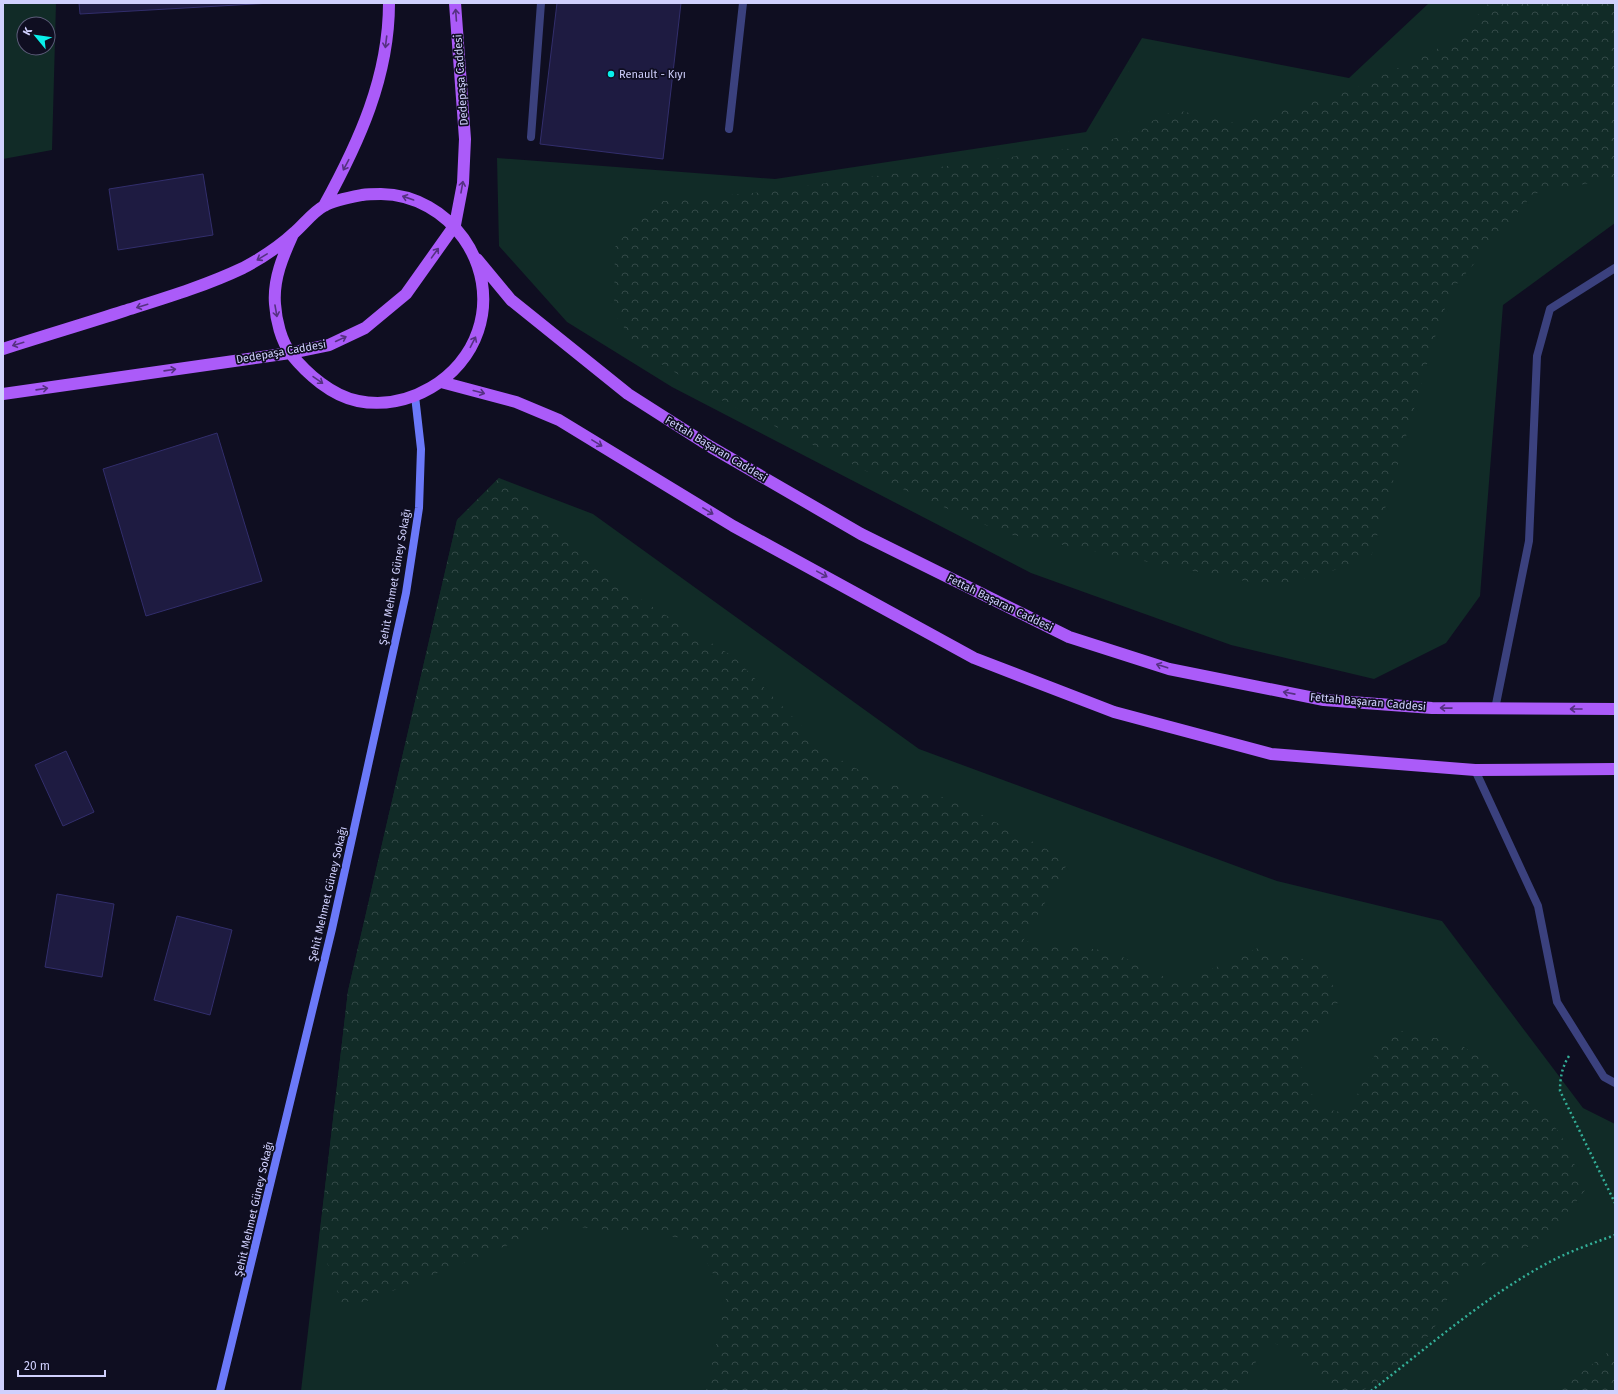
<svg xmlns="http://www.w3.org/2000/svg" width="1618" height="1394" font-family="'Fira Sans',sans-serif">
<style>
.grass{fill:#112b27;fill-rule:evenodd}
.forest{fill:url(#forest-crowns)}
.building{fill:#1e1b41;stroke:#322e6c}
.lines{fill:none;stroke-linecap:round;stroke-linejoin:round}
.path{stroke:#33af98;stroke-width:2.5;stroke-dasharray:2 3;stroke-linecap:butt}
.lane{stroke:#3b417e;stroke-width:8}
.street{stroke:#3b417e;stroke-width:8}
.secondary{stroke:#6b79f9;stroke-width:8}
.primary{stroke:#ab5bf9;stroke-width:12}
.oneway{stroke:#553182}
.poi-dot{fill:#09f0eb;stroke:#0f0e21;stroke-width:1.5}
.labels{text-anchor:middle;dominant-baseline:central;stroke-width:3.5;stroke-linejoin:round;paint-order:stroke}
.poi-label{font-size:11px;fill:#d0d0fd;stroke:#0f0e21;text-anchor:start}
.street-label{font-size:11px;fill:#d0d0fd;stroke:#0f0e21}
</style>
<defs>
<pattern id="forest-crowns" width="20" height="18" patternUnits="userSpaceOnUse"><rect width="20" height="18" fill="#112b27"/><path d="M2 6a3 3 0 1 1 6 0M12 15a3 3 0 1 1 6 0" fill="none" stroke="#334947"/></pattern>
</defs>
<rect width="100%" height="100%" fill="#0f0e21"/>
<path class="grass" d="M3,3H56L52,150L3,159ZM24,24H48V48H24Z
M1429,3H1615V223L1503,305L1480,596L1446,643L1374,679L1231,645L1031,573L672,387L567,322L499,246L497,158L775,179L1086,132L1142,38L1349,78Z
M499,478L593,514L919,749L1277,881L1442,921L1583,1108L1615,1124V1391H301L348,991L457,520Z"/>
<path class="forest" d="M1489,3H1615V178L1533,194L1451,291L1434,340L1371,557L1323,574L1270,586L1007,534L915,495L715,397L640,351L614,313L615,247L653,202L764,192L1102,144L1176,110L1239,124L1361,86L1453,41Z
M499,478L575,548L646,603L734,657L828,753L881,782L954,800L1069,861L1023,941L1110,951L1179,984L1258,948L1319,963L1341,999L1296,1052L1317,1107L1349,1114L1373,1058L1391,1029L1456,1042L1513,1079L1560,1133L1586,1189L1545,1241L1490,1260L1454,1284L1436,1325L1401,1373L1361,1391H1335L1304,1364L1271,1340L1236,1391H706L726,1299L695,1239L559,1225L344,1310L319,1240L348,991L457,520Z
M1615,1347V1391H1557Z"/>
<path class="building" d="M79,3H272L80,14Z
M557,3H681L663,159L540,144Z
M203,174L213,235L118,250L109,189Z
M217,433L262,581L146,616L103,469Z
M66,751L94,812L63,826L35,765Z
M57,894L114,904L102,977L45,967Z
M177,916L232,930L210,1015L154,1000Z"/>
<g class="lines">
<path class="path" d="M1569,1056C1562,1067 1560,1078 1560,1091L1615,1203
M1371,1391C1427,1348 1482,1299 1544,1265C1567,1252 1591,1244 1615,1235"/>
<path class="lane" d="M729,129L743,3
M531,137L541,3"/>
<path class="street" d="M1495,709L1529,541L1537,356L1550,309L1615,268
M1475,770L1538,906L1557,1002L1604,1077L1615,1083"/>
<path class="secondary" d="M220,1391L332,929L406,593L419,508L421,449L415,396"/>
<path class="primary" d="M324,206C359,142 389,77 389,3
M477,259L511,300L628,394L711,447L861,534L1069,637L1169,669L1324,700L1432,708L1615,709
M3,349C43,336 84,324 124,311C165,298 205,286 243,268C262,258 280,246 295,232C304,224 314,211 324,206C334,200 351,197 362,195C368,194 375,194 381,194C450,195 500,266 478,331C462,379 408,411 358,401C332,396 307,374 291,354C281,341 276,320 275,304C273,279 283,256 293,234
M441,382L516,402L559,420L733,526L974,658L1114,712L1271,754L1475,770L1615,769
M3,394L290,353L329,345L365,328L406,294L455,225L463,183L465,139L455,3"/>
</g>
<defs><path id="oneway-shaft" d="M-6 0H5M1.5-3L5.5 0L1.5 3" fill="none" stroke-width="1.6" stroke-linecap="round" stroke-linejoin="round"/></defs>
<g class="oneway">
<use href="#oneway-shaft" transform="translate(456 15) rotate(-94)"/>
<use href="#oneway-shaft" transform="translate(386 42) rotate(97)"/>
<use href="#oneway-shaft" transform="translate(346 165) rotate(118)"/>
<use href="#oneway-shaft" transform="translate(462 187) rotate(-80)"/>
<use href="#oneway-shaft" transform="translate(408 198) rotate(-161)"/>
<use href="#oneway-shaft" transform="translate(435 253) rotate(-54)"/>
<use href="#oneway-shaft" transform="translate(262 257) rotate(149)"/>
<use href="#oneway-shaft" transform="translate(142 306) rotate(163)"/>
<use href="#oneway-shaft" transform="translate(276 311) rotate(80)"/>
<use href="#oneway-shaft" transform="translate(341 339) rotate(-25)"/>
<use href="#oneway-shaft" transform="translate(473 342) rotate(-63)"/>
<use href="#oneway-shaft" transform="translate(18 344) rotate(163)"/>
<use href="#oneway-shaft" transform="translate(170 370) rotate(-8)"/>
<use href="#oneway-shaft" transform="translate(318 380) rotate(35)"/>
<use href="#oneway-shaft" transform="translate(42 389) rotate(-8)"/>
<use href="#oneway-shaft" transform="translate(479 392) rotate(15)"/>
<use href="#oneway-shaft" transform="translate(597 443) rotate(31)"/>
<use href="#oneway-shaft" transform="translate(708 511) rotate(31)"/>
<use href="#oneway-shaft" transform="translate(822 574) rotate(29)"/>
<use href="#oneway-shaft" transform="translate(1162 666) rotate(-162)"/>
<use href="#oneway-shaft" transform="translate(1289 693) rotate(-169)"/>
<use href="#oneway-shaft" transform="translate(1446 708) rotate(-179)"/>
<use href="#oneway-shaft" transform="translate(1576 709) rotate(180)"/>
</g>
<circle class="poi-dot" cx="611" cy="74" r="4"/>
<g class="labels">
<g class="poi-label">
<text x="619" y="74">Renault - Kıyı</text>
</g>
<g class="street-label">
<text transform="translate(461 80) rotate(-94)">Dedepaşa Caddesi</text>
<text transform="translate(281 352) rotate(-10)">Dedepaşa Caddesi</text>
<text transform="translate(716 449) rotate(31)">Fettah Başaran Caddesi</text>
<text transform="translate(395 577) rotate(-80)">Şehit Mehmet Güney Sokağı</text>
<text transform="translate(1000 603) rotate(26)">Fettah Başaran Caddesi</text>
<text transform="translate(1368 702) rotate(5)">Fettah Başaran Caddesi</text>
<text transform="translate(328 894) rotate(-77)">Şehit Mehmet Güney Sokağı</text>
<text transform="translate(254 1209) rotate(-77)">Şehit Mehmet Güney Sokağı</text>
</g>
</g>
<rect width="1618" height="1394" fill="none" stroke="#d0d0fd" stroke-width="8"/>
<g transform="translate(36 36) rotate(299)"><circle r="19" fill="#0f0e21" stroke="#5c5c79"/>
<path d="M0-3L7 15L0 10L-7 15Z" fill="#09f0eb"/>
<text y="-6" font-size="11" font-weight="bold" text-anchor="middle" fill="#d0d0fd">K</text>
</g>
<path d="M18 1370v6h87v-6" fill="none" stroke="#d0d0fd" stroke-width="2"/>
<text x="24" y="1370" font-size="12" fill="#d0d0fd" stroke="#0f0e21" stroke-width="3" paint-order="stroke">20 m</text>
</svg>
